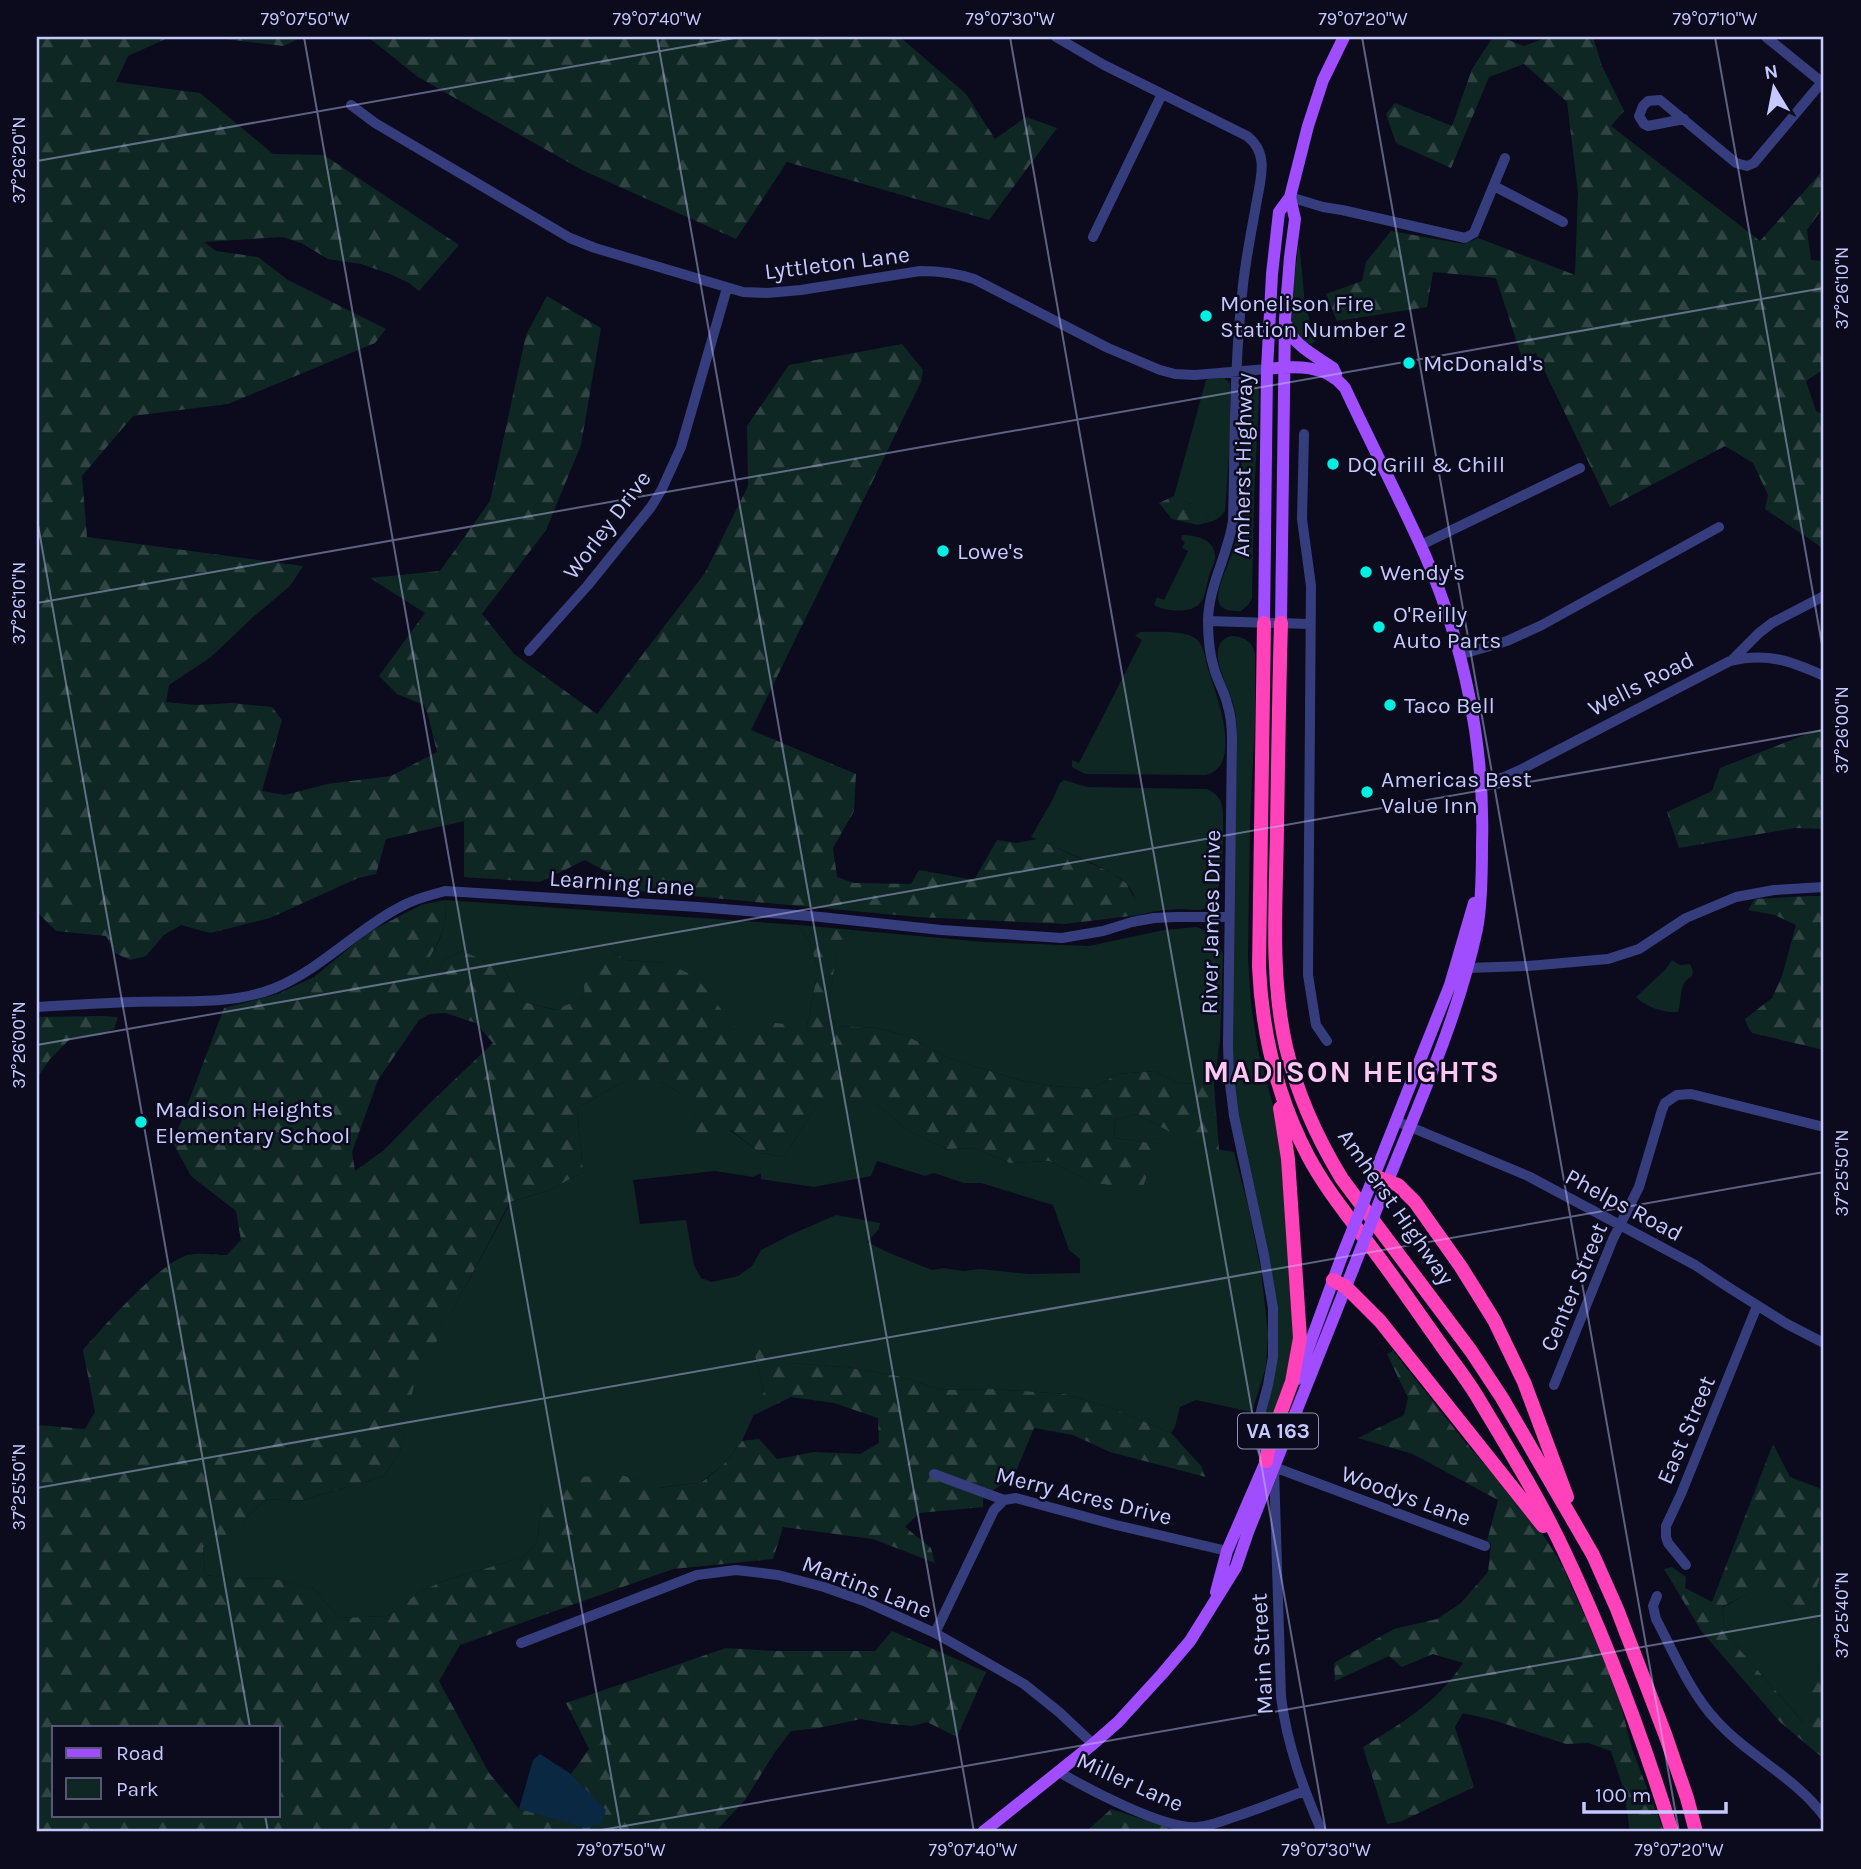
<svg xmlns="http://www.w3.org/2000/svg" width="1861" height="1869" font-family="Karla,sans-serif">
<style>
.green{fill:#0e2722;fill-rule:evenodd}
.forest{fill:url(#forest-firs);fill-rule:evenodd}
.water{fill:#0a2841}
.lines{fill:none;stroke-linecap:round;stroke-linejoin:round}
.minor{stroke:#353d7d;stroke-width:10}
.major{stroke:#a04dff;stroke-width:12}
.highway{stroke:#ff41ba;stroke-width:14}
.major-bridge{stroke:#a04dff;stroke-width:12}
.ticks{fill:none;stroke:#c6c9ff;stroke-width:2;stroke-opacity:0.45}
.poi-dot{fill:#00f1e3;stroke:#0b0b1d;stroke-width:2.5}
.labels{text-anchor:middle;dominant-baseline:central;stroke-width:5;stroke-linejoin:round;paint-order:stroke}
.shield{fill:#0b0b1d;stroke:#8e90bb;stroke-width:2}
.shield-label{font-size:21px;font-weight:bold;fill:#c6c9ff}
.street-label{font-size:23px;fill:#c6c9ff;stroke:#0b0b1d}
.poi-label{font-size:23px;fill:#c6c9ff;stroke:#0b0b1d;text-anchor:start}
.district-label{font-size:30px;font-weight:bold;letter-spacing:2px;fill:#ffc8f4;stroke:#0b0b1d}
.neatline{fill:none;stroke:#c6c9ff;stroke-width:2.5}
.ticks-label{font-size:18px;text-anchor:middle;fill:#c6c9ff}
</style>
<defs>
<pattern id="forest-firs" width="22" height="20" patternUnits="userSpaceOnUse" patternTransform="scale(1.75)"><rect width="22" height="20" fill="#0e2722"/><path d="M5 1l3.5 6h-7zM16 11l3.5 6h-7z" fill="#304543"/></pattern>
</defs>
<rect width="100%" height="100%" fill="#0b0b1d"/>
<path class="green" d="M1299,242L1305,303L1315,342C1305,349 1297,335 1290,327L1292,295Z
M1211,378H1224L1230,383V441L1225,511C1220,518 1214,522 1205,523L1209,516L1190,503L1179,500L1174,496L1206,380Z
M1252,378C1260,382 1259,390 1259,398L1254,499L1252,598L1249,604L1241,611C1203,614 1222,581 1229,561C1234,548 1237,536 1240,523L1243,384L1246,379Z
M1182,535C1197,535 1217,540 1215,559C1214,565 1211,570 1209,576C1207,584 1206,591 1203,599C1200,603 1199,605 1195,607C1185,613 1163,611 1154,605L1157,597L1164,600L1188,551L1182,548L1185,542L1181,539Z
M1140,632C1154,632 1183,630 1195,638C1205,645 1205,661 1209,672C1217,697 1244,767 1205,775L1085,774L1072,767V760L1079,763L1142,640L1135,636Z
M1230,636C1243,636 1253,641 1255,654V723L1250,821L1248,957L1251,1004L1258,1050L1282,1139L1295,1298L1292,1363L1267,1433L1263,1432L1261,1426C1271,1387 1280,1354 1277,1313L1236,1107L1232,1057L1237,726C1236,718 1235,710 1233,703C1228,684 1203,646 1230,636Z
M1064,780L1087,787L1207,789C1218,794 1222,800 1223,812C1223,832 1226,904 1204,909C1197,911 1189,909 1182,909C1167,909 1153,911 1139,915C1138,904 1134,893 1127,884C1115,870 1051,846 1031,837L1053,799L1060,783Z
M445,900L799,925L810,943L818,970L805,1037L745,1041L729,1020L667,963L625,960L608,948L585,997L556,1010L520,1001L503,966L488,963L463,951L445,959L438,971H422C435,949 450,927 445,900Z
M1197,927L1213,934L1223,954L1220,1040L1214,1085L1179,1083L1155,1071L1117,1074L1093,1089L1053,1086L1019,1080L951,1059L907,1036L877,1028L837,1026L827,1013L838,944L853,937L852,930L985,942L1089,946L1164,930Z
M1672,960L1680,965L1690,964L1693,971L1692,976C1677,985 1683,999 1678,1012C1666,1014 1644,1006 1636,997L1666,969Z
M623,1082H661L681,1093L760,1153L784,1157L811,1114L835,1092L878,1105L910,1132L947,1149L973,1148L1010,1163L1049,1161L1091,1182L1157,1144L1114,1138L1115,1120L1137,1114C1171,1133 1195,1146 1234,1152L1248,1206L1261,1270L1268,1333L1266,1367L1252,1412L1196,1400L1180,1407L1175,1427L1171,1433L1117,1410L1065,1394L994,1389L941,1390L898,1376L846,1367L787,1363L754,1352L764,1392L742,1441L725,1463L701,1482L659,1488L622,1475L542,1506L537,1542L524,1557L446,1580L419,1592L389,1616L339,1618L314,1589L274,1579L229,1578L205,1575L203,1547L233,1542L248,1516L266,1499L300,1501L384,1476L400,1451L413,1384L511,1202L550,1190L583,1172L577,1108ZM877,1161L925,1176L934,1173L964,1183H981L1053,1205L1069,1250L1080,1259V1273L1028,1274L980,1269L963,1271L944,1268L932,1270L887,1252L867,1242L879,1229L880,1223L836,1215L790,1235L761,1250L752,1266L738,1276L712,1282L701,1278L694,1265L686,1220L640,1224L633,1180L715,1171L753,1177L761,1173V1179L814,1187L871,1176Z
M1824,1567V1645L1804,1723L1740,1650L1724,1624L1722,1608L1743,1596L1768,1586L1790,1605L1802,1627Z"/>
<path class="forest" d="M37,37H170L128,56L116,82L200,93L273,154L324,155L459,245L419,291L409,283L390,274L361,264L328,259L301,243L282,237L204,242L216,251L258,257L288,280L386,329L375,343L228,404L133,416L82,476L87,537L303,566L290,586L253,617L211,657L169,685L166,702L196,705L232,703L272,707L282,720L262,791L285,795L327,784L391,776L437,752L428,715L424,705L397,694L379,676L425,613L370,578L440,571L490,501L526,335L547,296L601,328L581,445L546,530L482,614L514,654L597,714L705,573L748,486L747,426L789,365L902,344L923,370L921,382L751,730L856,774L854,811L833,848L837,877L854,883L911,884L919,870L974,880L997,840L1016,843L1037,839L1112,873L1126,883L1138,904L1139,915L1064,924L918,917L618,889L611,874L585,860L540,882L464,877V821L386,839L376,874L358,878L270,918L210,933L181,925L164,935L146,956L130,960L115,953L106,936L56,931L37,912Z
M208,37H303L283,46Z
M368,37H900L966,94L995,139L1026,117L1057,128L989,220L787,162L736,239L582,170L418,77Z
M1493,37H1501L1524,46L1548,37H1593L1602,66L1624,111L1611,126L1760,241L1824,169V206L1807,230L1811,260L1824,261V369L1806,381L1816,411L1824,415V549L1765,509L1768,495L1753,463L1725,446L1610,507L1536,353L1522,358L1496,278L1433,272L1427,307L1337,321L1326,294L1362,281L1366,262L1391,231L1464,244L1478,238L1575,275L1578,192L1567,102L1524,64L1489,77L1451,168L1396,143L1386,114L1395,103L1452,126L1472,69Z
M1174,496C1186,505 1199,502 1209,516L1205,523L1198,525L1172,519L1159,503Z
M1822,728L1824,738V829L1795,828L1679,848L1667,812L1712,791L1720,768Z
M1810,896H1824V1050L1752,1033L1748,1027L1745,1019L1772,998L1782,976L1796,925L1775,915L1748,910L1755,899Z
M445,900C450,929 434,947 423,971H438L445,959L463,951L488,963L503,966L520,1001L555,1010L585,997L582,963L608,948L625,960L667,963L696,977L745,1040L767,1022L793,1025L805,1037L818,970L810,943L799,925L852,930L853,937L838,945L827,1013L837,1026L877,1028L907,1036L951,1059L1019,1080L1053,1086L1093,1089L1117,1074L1155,1071L1179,1083L1214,1085L1219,1150L1181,1138L1137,1114L1115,1120L1114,1138L1158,1144L1143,1187L1126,1188L1091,1182L1049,1161L1010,1163L973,1148L947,1149L910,1132L878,1105L835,1093L811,1114L784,1157L760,1153L731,1130L717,1142L695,1135L681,1093L661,1082H623L577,1108L583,1172L550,1190L510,1202L414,1384L400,1451L384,1476L300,1501L266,1499L248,1516L233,1543L203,1547L205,1575L229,1578L275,1579L314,1589L339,1618L389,1616L419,1592L446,1580L524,1557L537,1542L542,1506L577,1477L622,1475L660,1488L702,1482L725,1463L742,1441L759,1439L777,1459L814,1452L860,1454L879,1443L878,1418L834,1403L791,1397L752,1416L764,1392L754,1352L771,1342L787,1363L846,1367L898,1376L941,1390L994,1389L1065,1394L1117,1410L1171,1433L1201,1466L1206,1477L1110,1452L1073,1435L1034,1428L1014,1476L983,1497V1507L919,1513L905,1527L931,1548L935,1563L873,1539L783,1527L773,1559L673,1569L460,1645L439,1681L489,1773L519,1809L605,1810L571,1774L589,1749L566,1703L726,1648L776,1651H875L892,1631L986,1672L957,1737L927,1722L913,1726L882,1723L861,1719L819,1728L791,1731L775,1752L745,1800L715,1832H37V1425L85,1429L95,1412L83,1350C105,1325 158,1264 188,1255C199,1252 215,1255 227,1255L241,1240L236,1211L191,1176L173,1143L224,1008L278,994L314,977L369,932L421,905ZM445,1013L476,1023L493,1043L428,1105L384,1150L355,1171L352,1152L378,1080L419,1020L430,1014ZM54,1727H278V1815H54Z
M102,1016L118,1017L114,1029L101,1035L71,1038L50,1059L37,1078V1017Z
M1393,1351L1465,1442L1535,1522L1562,1565L1616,1686L1632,1749L1664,1832H1630L1624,1790L1611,1751L1588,1743L1566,1744L1493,1720L1463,1713L1455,1727L1474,1787L1402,1821L1387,1824L1363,1747C1403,1722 1437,1703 1463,1663L1433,1654L1402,1667L1389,1656L1335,1681L1334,1663L1394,1629L1437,1619L1461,1603L1488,1572L1491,1544L1487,1541L1498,1500L1413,1454L1358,1438L1404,1415L1408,1398L1387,1354Z
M1773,1444L1790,1477L1824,1490V1567L1802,1628L1790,1605L1768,1587L1743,1596L1722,1607L1724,1624L1740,1650L1803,1722L1824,1645V1759L1780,1722L1702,1632L1664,1569L1672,1567L1686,1577L1685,1588L1712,1602Z
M1111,1809L1182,1832H1086Z"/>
<path class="water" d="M540,1754L571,1774L606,1810L602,1823L586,1828L519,1809L533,1760Z"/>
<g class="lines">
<path class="minor" d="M1056,37L1104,65L1247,136C1269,153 1261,177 1257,200C1252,228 1246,257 1243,285C1234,363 1235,442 1233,521C1228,555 1209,584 1208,620C1208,635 1209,653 1214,668C1217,680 1224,691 1227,703C1231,715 1232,728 1232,740L1228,1044L1229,1076L1234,1116L1264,1255L1273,1308V1357L1268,1385L1256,1430L1257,1438L1266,1461L1274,1467L1485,1546
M1766,37L1824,84
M351,105L375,123L570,238L595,248L743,292L767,293L801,290L920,271C939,271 956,273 974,279L1108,348L1160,370L1175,374L1195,375L1267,369
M1684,119L1648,126L1644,124L1639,116L1643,106L1648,101L1660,100L1736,163L1747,166L1754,163L1822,82
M1494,186L1563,222
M1290,197L1323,207L1342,210L1465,238L1474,233L1505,158
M1093,237L1162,94
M1304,434L1302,519L1311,586L1308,975L1316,1025L1327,1041
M1421,545L1580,468
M1208,621L1310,624
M529,651L588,585L651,507L662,489L681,447L727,288
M1459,655L1507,641L1542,625L1719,527
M1731,661L1759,633L1772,623L1824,596
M1481,783L1504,777L1522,769L1730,661C1767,652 1791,661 1824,676
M1468,968L1528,966L1608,959L1639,949L1686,918L1736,897L1774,890L1824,887
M37,1007C69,1005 101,1003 132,1002C180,1000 230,1006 275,988C323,968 358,928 404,905C417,898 431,895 445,891L698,907L821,917L941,930L1062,938L1103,931L1132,922L1154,918L1176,917H1229
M1396,1121L1528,1176L1695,1265L1728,1287L1787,1324L1824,1343
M1554,1385L1613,1239L1639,1187L1662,1110L1665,1103L1677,1095L1691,1094L1824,1127
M1274,1468L1281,1697C1287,1745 1303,1788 1322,1832
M934,1474L1004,1500L1016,1498L1116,1525L1227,1551
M1686,1565L1668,1543L1666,1537V1526L1681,1494L1757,1306
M1657,1596L1653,1606L1656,1619C1673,1651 1691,1694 1716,1720C1748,1756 1794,1776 1824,1816
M935,1633L994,1510L1004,1500
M521,1643L697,1575L736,1570L778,1575L824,1587L864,1601L935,1633L1024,1684L1059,1712L1093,1744
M1059,1772C1088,1789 1165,1830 1198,1827C1210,1826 1222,1821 1234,1817C1258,1809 1281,1800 1304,1791"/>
<path class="major" d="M1286,324C1292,345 1316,356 1333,368L1336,374
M1267,369C1295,366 1326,364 1345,388C1371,444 1400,499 1425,555C1464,645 1485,746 1482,844C1482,870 1482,904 1477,929C1458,1018 1419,1103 1385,1188
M1264,623L1267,369L1272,274L1279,212L1290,197L1308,126L1323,80L1344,37
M1281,623L1285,319L1290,257L1295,219L1290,197
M1374,1176L1450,985L1474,903
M1297,1379L1342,1256
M1216,1592L1227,1551L1270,1452
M983,1832L1093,1744L1118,1722L1162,1674L1190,1641L1236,1567L1248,1532L1353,1269"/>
<path class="highway" d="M1264,623L1259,967C1262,1033 1277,1097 1308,1156C1325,1188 1349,1217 1371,1247C1395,1278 1416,1310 1439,1342C1452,1361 1467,1379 1478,1398C1508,1448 1539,1498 1564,1551C1607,1642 1642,1736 1672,1832
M1281,623C1279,692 1278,761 1277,830C1276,902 1270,977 1286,1047C1297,1094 1317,1138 1342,1179L1471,1351L1502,1398L1593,1555L1617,1609L1665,1734L1687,1798L1696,1832
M1374,1176L1398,1185L1415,1202L1461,1267L1494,1320L1524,1382L1567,1497
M1333,1280L1346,1287L1380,1321L1543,1526
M1266,1461L1270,1441L1292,1382L1300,1338L1288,1159L1280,1108"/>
<path class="major-bridge" d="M1342,1256L1374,1176
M1353,1269L1384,1190"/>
</g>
<path class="ticks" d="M304,37L621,1832M657,37L974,1832M1010,37L1326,1832M1362,37L1679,1832M1715,37L1824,656M37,161L740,37M37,519L250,1727M37,603L1824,288M37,1045L1824,730M37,1488L1824,1172M265,1815L268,1832M590,1832L1824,1615"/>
<g class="poi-dot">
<circle cx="1206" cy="316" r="7"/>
<circle cx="1409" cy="363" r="7"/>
<circle cx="1333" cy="464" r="7"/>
<circle cx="943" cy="551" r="7"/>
<circle cx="1366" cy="572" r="7"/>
<circle cx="1379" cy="627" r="7"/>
<circle cx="1390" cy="705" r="7"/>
<circle cx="1367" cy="792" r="7"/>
<circle cx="141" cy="1122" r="7"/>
</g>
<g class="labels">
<rect class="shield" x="1238" y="1413.5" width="80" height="35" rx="5"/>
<g class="shield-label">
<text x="1278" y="1431">VA 163</text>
</g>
<g class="street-label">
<text transform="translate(837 263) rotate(-7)">Lyttleton Lane</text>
<text transform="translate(1243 465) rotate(-89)">Amherst Highway</text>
<text transform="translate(607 525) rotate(-53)">Worley Drive</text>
<text transform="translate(1641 684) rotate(-27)">Wells Road</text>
<text transform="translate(622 883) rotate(4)">Learning Lane</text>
<text transform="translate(1211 922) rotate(-89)">River James Drive</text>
<text transform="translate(1624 1205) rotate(28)">Phelps Road</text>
<text transform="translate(1396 1207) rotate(55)">Amherst Highway</text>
<text transform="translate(1574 1287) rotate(-67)">Center Street</text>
<text transform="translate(1686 1430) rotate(-67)">East Street</text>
<text transform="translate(1084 1496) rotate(14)">Merry Acres Drive</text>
<text transform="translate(1406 1496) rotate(20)">Woodys Lane</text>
<text transform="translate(867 1587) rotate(21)">Martins Lane</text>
<text transform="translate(1262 1654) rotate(-93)">Main Street</text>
<text transform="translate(1130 1782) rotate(24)">Miller Lane</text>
</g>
<g class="poi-label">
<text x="1220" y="303">Monelison Fire<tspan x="1220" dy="26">Station Number 2</tspan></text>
<text x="1423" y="363">McDonald's</text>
<text x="1347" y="464">DQ Grill &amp; Chill</text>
<text x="957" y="551">Lowe's</text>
<text x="1380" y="572">Wendy's</text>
<text x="1393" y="614">O'Reilly<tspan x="1393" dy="26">Auto Parts</tspan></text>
<text x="1404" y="705">Taco Bell</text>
<text x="1381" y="779">Americas Best<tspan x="1381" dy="26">Value Inn</tspan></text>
<text x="155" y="1109">Madison Heights<tspan x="155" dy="26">Elementary School</tspan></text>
</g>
<g class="district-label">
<text x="1352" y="1072">MADISON HEIGHTS</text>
</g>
</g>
<rect width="1861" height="1869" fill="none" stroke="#0b0b1d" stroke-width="77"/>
<rect x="52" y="1726" width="228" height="91" fill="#0b0b1d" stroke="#565777" stroke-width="2"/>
<rect x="66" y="1748" width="35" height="10" fill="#a04dff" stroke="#565777" stroke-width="2"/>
<text x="116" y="1760" font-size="21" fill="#c6c9ff">Road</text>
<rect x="66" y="1778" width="35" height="21" fill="#0e2722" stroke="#565777" stroke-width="2"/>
<text x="116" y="1796" font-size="21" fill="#c6c9ff">Park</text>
<g transform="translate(1774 88) rotate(350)" stroke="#0b0b1d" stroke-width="5" paint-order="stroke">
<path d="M0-5L12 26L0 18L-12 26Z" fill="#c6c9ff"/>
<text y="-10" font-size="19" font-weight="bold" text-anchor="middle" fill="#c6c9ff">N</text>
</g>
<path d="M1584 1802v10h142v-10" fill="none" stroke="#c6c9ff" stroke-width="3.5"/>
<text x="1595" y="1802" font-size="21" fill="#c6c9ff" stroke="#0b0b1d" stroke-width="5" paint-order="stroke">100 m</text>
<rect x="38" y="38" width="1784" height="1792" class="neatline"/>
<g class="ticks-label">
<text x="305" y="25">79°07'50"W</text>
<text x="657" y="25">79°07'40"W</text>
<text x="1010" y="25">79°07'30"W</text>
<text x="1363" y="25">79°07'20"W</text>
<text x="1715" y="25">79°07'10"W</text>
<text transform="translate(19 160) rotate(-90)" y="6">37°26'20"N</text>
<text transform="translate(1842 288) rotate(-90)" y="6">37°26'10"N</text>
<text transform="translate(19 603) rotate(-90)" y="6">37°26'10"N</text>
<text transform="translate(1842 730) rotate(-90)" y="6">37°26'00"N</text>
<text transform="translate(19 1045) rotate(-90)" y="6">37°26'00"N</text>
<text transform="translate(1842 1173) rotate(-90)" y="6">37°25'50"N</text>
<text transform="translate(19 1487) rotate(-90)" y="6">37°25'50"N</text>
<text transform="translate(1842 1615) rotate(-90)" y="6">37°25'40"N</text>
<text x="621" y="1856">79°07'50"W</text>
<text x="973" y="1856">79°07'40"W</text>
<text x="1326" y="1856">79°07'30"W</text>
<text x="1679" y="1856">79°07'20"W</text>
</g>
</svg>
